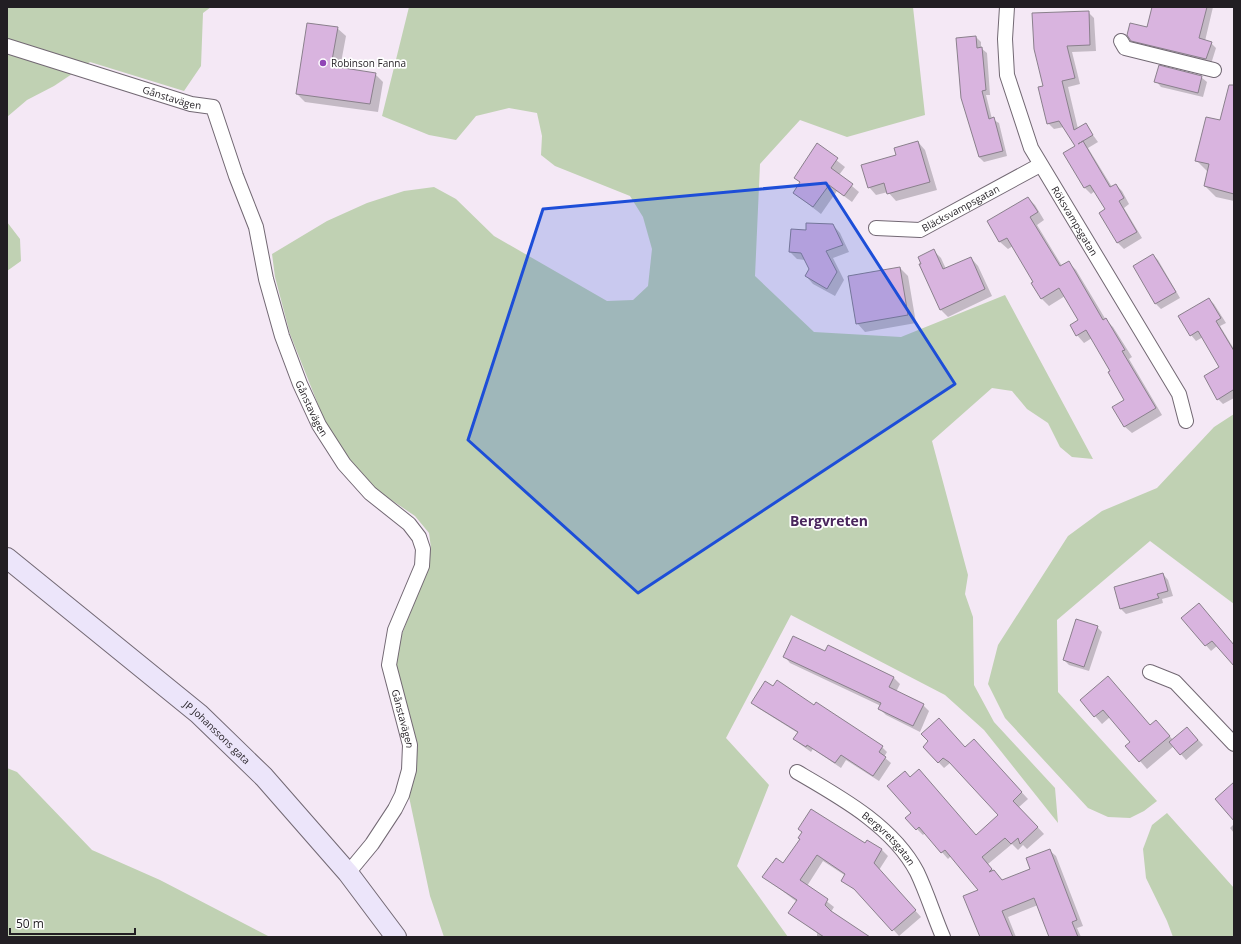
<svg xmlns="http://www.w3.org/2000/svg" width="1241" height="944" font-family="'Open Sans',sans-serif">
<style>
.green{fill:#c0d1b3}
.shadow{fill:#0003}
.building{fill:#d9b4df;stroke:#8a808c}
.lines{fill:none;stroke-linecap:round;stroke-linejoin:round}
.street-casing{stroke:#726873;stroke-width:16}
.secondary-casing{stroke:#726873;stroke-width:22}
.street{stroke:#fff;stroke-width:14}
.secondary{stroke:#ece5fa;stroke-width:20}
.marked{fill:#1d4ed8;fill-opacity:0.2;stroke:#1d4ed8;stroke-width:3;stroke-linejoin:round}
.poi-dot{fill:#9145b6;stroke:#fff;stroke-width:1.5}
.labels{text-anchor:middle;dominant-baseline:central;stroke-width:3.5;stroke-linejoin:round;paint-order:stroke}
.poi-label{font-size:10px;fill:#221e23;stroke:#fff;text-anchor:start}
.street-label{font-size:10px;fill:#221e23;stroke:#fff}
.district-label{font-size:14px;font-weight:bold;fill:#49255c;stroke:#fff}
</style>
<rect width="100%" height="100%" fill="#f4e8f5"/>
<path class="green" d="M7,7H211L203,13L201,66L184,91L90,62L54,86L27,100L7,117Z
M409,7H913L925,115L847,137L800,120L760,164L755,276L814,332L901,337L1005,295L1093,459L1072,457L1060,447L1048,423L1027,409L1012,391L992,388L932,441L968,575L965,594L973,617L974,685L994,722L1055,788L1058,823L984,730L945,695L791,615L726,738L769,785L737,866L788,937H444L430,896L408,792L418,745L395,665L402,634L426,573L431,548L429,533L415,516L375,489L350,460L325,422L290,334L275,277L272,254L327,221L367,203L404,191L434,187L456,199L494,236L607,301L633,300L648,286L652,249L643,217L630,196L555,166L541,155L542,136L537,113L509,108L476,116L456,140L429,135L382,116Z
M7,222L20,239L21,261L7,271Z
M1234,414V604L1150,541L1057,620L1058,692L1157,801L1144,811L1130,818L1108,817L1088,808L1005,718L988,684L998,645L1068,536L1102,511L1157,488L1214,427Z
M7,768L17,772L92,850L160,880L270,937H7Z
M1167,813L1234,888V937H1173L1167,921L1146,878L1143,849L1152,825Z"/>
<path class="shadow" d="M1153,7H1213L1205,41L1211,43L1216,48L1211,64L1137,46L1131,40L1147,28Z
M1088,12L1094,18L1096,51L1072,52L1080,84L1068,87L1078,129L1085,124L1098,142L1088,148L1112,187L1116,185L1122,191L1129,204L1124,208L1142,238L1124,249L1118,243L1101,213L1106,210L1095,191L1091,194L1085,188L1064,154L1076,147L1064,127L1054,129L1048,123L1044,86L1035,48Z
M337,28L346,36L340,68L375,74L383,82L378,112L305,102L297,94Z
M976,37L981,42V48L987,53L990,95H986L992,119L999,123L1007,156L984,162L979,157L962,97Z
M1201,77L1207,82L1203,97L1161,87L1156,81Z
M1234,103V201L1216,197L1205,186L1208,172L1196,160Z
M918,142L925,150L937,190L896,201L888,192L876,195L869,187L897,156Z
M817,145L845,167L839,175L859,192L852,202L837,191L821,214L794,193L801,183L796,178Z
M1028,198L1035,205L1044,220L1037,225L1062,266L1068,262L1076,270L1106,320L1113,327L1132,357L1129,359L1162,415L1132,433L1124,426L1126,400L1092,338L1084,343L1077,335L1080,320L1065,296L1049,306L1042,299L1035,282L1013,246L1008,249L1000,242L988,222Z
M833,225L840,233L849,252L833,258L844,280L835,296L813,284L806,276L810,269L805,260L797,259L790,252L791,230L807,231Z
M934,251L941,258L946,269L971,258L978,266L992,296L948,317L940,309Z
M1153,255L1158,260L1180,298L1161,309L1156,304L1134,266Z
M900,268L908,276L916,323L865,332L857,323Z
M1209,299L1214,304L1226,323L1220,326L1234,349V398L1223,404L1218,399L1221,367L1203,337L1196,341L1191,335Z
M1163,574L1168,580L1173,596L1162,599L1163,603L1126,614L1121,609L1115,588Z
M1182,618L1234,645V665L1218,645L1211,651Z
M1097,627L1102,632L1089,671L1069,665L1064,660Z
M829,646L894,678L900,684L896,692L923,705L929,711L920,732L886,715L880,709L881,706L790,663L784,656L825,652Z
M1081,700L1150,726L1163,728L1173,740L1192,733L1203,745L1186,760L1174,746L1147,769L1127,746L1131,742L1110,717L1102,724Z
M753,703L815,707L882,747L887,752L884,757L891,763L879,781L846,760L841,768L813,749L811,752L800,744L794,739L798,733L758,708Z
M924,747H980L1028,799L1019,807L1044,834L1027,849L1023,845L1018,850L1012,844L988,864L1002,881L1031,869L1049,850L1056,856L1083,926L1077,928L1081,937H1050L1038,905L1008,917L1016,937H981L980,890L951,856L948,859L925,833L923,835L917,829L913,813L911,778L919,770L976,836L999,815L954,767L950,763L944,768Z
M1234,824V833L1230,828Z
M799,829L865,844L867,841L882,850L888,856L879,870L921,917L899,936L861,894L842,881L846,876L823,861L807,886L834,907L831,912L868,937H817V933L790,913L797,902L764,877L784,864L801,839L803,833Z"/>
<path class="building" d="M1152,7H1207L1199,38L1212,42L1206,59L1131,41L1127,35L1130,23L1147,27Z
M1089,11L1090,45L1067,46L1075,78L1062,81L1074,130L1086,123L1093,135L1078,144L1083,141L1110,187L1116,184L1124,198L1119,201L1137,232L1117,243L1099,213L1105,209L1090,185L1084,188L1063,153L1075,146L1059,121L1047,124L1038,87L1043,86L1034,49L1032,13Z
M307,23L338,27L331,66L376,73L370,104L296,94Z
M976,36L977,48L982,47L986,90L982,91L989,119L994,117L1003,151L979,157L961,98L956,38Z
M1159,65L1202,76L1198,93L1154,82Z
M1229,85H1234V194L1204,186L1209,164L1195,161L1206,117L1220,120Z
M918,141L930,182L887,194L884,183L868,188L861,165L896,155L894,148Z
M817,143L838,158L831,168L853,184L844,196L829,185L813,207L793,193L800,182L794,178Z
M1028,197L1038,212L1030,217L1060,266L1069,261L1103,320L1106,318L1125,350L1122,351L1156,408L1124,427L1112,407L1124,400L1108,372L1110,371L1086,330L1076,336L1070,325L1078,320L1059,288L1041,299L1031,283L1033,282L1007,238L999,242L987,221Z
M806,223L833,224L843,245L826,251L837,272L827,289L805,276L809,269L801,253L789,252L791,229L806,230Z
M934,249L943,269L971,257L985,289L940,310L919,264H921L918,257Z
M1153,254L1176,292L1155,304L1133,266Z
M900,267L908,315L856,324L848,276Z
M1209,298L1221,318L1216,321L1234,351V392L1233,390L1217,400L1204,376L1219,367L1198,331L1190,336L1178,316Z
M1163,573L1168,591L1157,594L1159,598L1120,609L1114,587Z
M1199,603L1234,645V666L1212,641L1205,646L1181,618Z
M1076,619L1098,626L1084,667L1063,660Z
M793,636L825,651L828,645L894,677L889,687L924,704L913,726L878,709L881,703L783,657Z
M1108,676L1150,725L1156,720L1170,736L1139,762L1125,746L1130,742L1103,710L1094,717L1080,700Z
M777,680L814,705L816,702L883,746L879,752L886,757L873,776L841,755L835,763L807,745L806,747L793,739L798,732L751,703L765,681L773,686Z
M939,718L965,747L974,739L1022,792L1013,801L1038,827L1020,844L1018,838L1011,844L1005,838L982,857L992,869L989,872L994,870L1002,880L1030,869L1026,858L1050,849L1077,920L1072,922L1078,937H1049L1034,898L1002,911L1013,937H980L963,896L978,890L945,850L941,853L919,827L916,830L905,818L911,813L887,786L905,771L910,777L919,769L976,835L998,815L949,762L943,758L938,763L923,747L928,741L921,734Z
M1187,727L1198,740L1180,755L1169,742Z
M1234,782V821L1215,799Z
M811,809L865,843L867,840L882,849L874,863L916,910L892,931L854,889L841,881L845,874L817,855L800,880L828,899L825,905L831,911L870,937H824L788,913L797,900L762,877L776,858L783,863L800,839L798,838L802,832L798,829Z"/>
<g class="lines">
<g class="street-casing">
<g id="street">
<path id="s1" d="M1007,7L1005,39L1007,75L1031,148L1179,394L1186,421"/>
<path d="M1121,41L1125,48L1214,70"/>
<path id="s2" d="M7,46L191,104L213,107L236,176L256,227L266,279L282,336L300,384L319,425L344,464L370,493L409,524L419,537L423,549L422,566L395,630L389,665L410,745L409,770L402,795L395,809L372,844L348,873"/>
<path id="s3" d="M876,228L920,230L1040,165"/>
<path d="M1150,672L1175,682L1234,744"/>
<path id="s4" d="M797,772C840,797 893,826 917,872C927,893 934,916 943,937"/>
</g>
</g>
<g class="secondary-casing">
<g id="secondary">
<path id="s5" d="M7,558L199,714L264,777L348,873L396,937"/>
</g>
</g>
<use href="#street" class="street"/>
<use href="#secondary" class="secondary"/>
</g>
<path class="marked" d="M826,183L955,384L638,593L468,440L543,209Z"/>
<circle class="poi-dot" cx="323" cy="63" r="4"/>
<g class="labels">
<g class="poi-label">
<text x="331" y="63">Robinson Fanna</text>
</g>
<g class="street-label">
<text stroke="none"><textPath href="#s2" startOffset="173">Gånstavägen</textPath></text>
<text stroke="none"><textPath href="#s3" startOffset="90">Bläcksvampsgatan</textPath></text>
<text stroke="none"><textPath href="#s1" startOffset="230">Röksvampsgatan</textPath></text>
<text stroke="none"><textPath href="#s2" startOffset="533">Gånstavägen</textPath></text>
<text stroke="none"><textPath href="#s2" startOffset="893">Gånstavägen</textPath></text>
<text stroke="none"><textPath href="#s5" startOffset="273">JP Johanssons gata</textPath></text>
<text stroke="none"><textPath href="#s4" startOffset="114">Bergvretsgatan</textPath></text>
</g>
<g class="district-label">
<text x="829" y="520">Bergvreten</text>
</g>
</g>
<rect width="1241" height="944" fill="none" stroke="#221e23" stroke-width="16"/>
<path d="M10 928v6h125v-6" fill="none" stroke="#221e23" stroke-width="2"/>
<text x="16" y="928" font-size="12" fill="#221e23" stroke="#ffffff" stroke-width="3" paint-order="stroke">50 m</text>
</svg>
